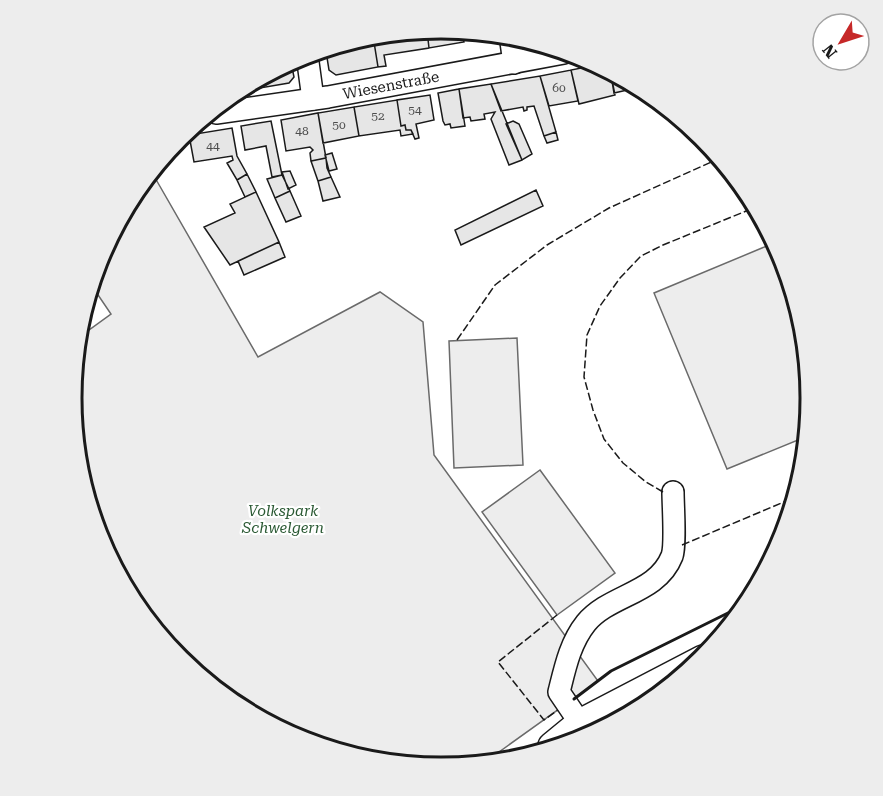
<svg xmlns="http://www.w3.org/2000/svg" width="883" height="796" font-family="'Roboto Serif',serif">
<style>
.green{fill:#ededed;stroke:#6a6a6a;stroke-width:1.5}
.building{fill:#e6e6e6;stroke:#1a1a1a;stroke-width:1.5}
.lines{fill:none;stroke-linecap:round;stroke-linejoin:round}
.minor-casing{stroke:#1a1a1a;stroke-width:24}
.major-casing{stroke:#1a1a1a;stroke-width:30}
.minor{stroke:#fff;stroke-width:21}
.major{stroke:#fff;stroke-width:27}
.fence{stroke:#1a1a1a;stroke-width:1.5;stroke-dasharray:8 3;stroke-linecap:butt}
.wall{stroke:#1a1a1a;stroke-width:3}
.labels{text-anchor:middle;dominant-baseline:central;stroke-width:4.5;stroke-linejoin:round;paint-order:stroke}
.number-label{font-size:12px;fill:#4d4d4d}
.street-label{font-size:15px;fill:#1a1a1a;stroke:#fff}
.park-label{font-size:15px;font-style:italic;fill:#2b5a34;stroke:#fff}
.rim{fill:none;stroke:#1a1a1a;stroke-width:3}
</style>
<rect width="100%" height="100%" fill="#fff"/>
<path class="green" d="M154,176L258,357L380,292L423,322L434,455L598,681L492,757L441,767L300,739L180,659L100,539L72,398L85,333L111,314L94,289L100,256Z
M774,243L783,257L811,398L803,438L727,469L654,293Z
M517,338L523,465L454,468L449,341Z
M540,470L615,573L557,615L482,512Z"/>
<path class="building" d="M442,29L462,33L464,42L429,48L427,31Z
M427,31L429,48L384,55L386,66L378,67L374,42Z
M374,42L378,67L336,75L329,70L326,51Z
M291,62L294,77L289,83L260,88L259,84Z
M596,65L611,75L615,95L579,104L571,70Z
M571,70L578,101L549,106L540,76Z
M611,75L632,89L614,93Z
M540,76L556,132L544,136L534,106L527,107V110L524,111L523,107L501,111L491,84Z
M491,84L522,160L509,165L491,119L495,112L484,114L485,119L471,121L470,117L463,118L459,89Z
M459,89L465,126L451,128L450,124L445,125L443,121L438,93Z
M430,95L434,120L416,124L419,138L415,139L411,130H406L405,125L401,126L397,100Z
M397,100L401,126L405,125L406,130H411L413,134L401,136L400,130L359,136L354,107Z
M354,107L359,136L323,143L318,113Z
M318,113L326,158L311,161L310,153L313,150L310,147L286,151L281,120Z
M271,121L282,175L272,177L266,146L245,150L241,126Z
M513,121L519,124L532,154L522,160L506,124Z
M232,128L237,156L247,174L237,180L227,163L233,160L232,156L194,162L189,135Z
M556,132L558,140L547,143L544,136Z
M332,153L337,169L329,171L325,155Z
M326,158L327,168L331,177L318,181L311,161Z
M290,171L296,185L288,189L282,172Z
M247,174L256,192L245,197L237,180Z
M282,175L290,191L275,198L267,179Z
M331,177L340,197L323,201L318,181Z
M536,190L543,206L461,245L455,230Z
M290,191L301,216L286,222L275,198Z
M256,192L279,242L230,265L204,227L235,213L230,204Z
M279,242L285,257L244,275L238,261Z"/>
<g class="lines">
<g class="minor-casing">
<g id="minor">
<path d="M511,42L514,63"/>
<path d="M307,55L313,99"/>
<path id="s1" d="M216,113L328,97L564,53"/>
<path d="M580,723L559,692C565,668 570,643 586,623C610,594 657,594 672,556C676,545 673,506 673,492"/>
</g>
</g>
<g class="major-casing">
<path id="major" d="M552,746L580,723L703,659"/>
</g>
<use href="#minor" class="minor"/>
<use href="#major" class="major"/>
<path class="fence" d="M457,340L495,285L547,245L609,208L718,159
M663,492L646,482L623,463L604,439L593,410L584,377L587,335L600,306L620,278L641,256L663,245L751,209
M682,545L791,499
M557,615L498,662L544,720L558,710"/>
<path class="wall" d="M574,699L611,671L736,609"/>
</g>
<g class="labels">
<g class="number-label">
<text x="559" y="88">60</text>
<text x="415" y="110">54</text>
<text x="378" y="116">52</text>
<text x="339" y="125">50</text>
<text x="302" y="131">48</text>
<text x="213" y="146">44</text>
</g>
<g class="street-label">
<text stroke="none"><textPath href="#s1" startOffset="177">Wiesenstraße</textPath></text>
</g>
<g class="park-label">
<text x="283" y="511">Volkspark<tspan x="283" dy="17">Schwelgern</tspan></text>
</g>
</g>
<path d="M0 0H883V796H0ZM82 398a359 359 0 1 1 718 0a359 359 0 1 1-718 0Z" fill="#ededed" fill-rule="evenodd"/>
<path class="rim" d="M82 398a359 359 0 1 1 718 0a359 359 0 1 1-718 0Z"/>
<g transform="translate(841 42) rotate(231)"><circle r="28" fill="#ffffff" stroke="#a3a3a3" stroke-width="1.5"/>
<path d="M0-4.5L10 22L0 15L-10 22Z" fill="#c62828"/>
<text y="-9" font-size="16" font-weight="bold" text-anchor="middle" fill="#1a1a1a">N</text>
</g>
</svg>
